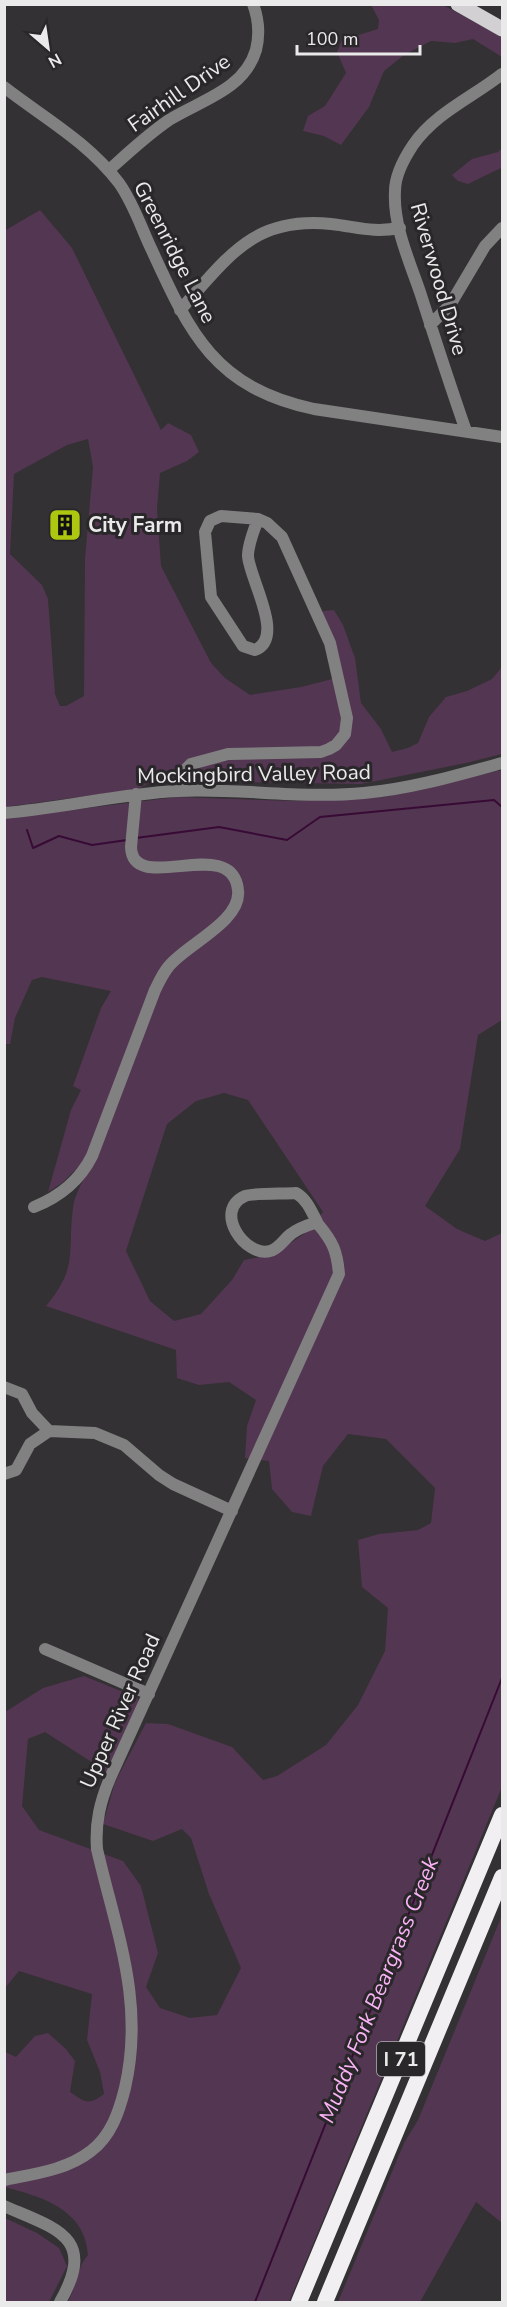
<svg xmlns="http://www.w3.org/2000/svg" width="507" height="2307" font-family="'Nunito Sans',sans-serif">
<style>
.green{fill:#533651;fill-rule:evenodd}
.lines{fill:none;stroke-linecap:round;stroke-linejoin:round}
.stream{stroke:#370b36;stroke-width:2}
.minor{stroke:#828182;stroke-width:12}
.major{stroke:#d2d0d2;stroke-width:15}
.highway{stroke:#f2eff2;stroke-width:16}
.labels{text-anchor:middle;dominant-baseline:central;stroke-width:6;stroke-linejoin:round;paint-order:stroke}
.shield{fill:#292729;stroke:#b1b0b1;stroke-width:1.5}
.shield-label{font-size:20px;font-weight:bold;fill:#ebeaeb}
.street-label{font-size:21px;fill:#ebeaeb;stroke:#292729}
.poi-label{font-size:21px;font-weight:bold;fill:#ebeaeb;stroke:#292729;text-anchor:start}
.water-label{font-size:22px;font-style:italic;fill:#fab2f6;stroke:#292729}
</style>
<rect width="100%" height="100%" fill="#333133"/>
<path class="green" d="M371,5H443L502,37V57L473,39L455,43L431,41L404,55L384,71L369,107L341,145L324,136L303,131L308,116L325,106L346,73L337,52L342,40L378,29L379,20Z
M502,148V168L499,169L468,184L458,181L452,175L472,159L498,152Z
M40,210L72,248L161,430L168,423L191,435L199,452L187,461L160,473L157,509L161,566L211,663L225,678L250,695L301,687L340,677L321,619L323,611L334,610L343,625L355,658L361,703L381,729L392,752L408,748L418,743L429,717L446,697L467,691L492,679L502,667V754L466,763L361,784L172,781L147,784L138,789L5,807L4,231ZM88,439L93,467L85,559L84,696L66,706H60L55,694L48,599L42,585L10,554L14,474L67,445Z
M502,770V1020L478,1035L460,1149L425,1206L457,1229L485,1241L502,1233V1787L289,2302H68C76,2288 77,2266 88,2255C85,2209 42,2197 5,2187V2052L16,2057L35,2036L48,2033L66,2049L75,2061L70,2092C85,2102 88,2106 104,2094L100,2072L87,2040L92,1994L19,1971L5,1988V1712L43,1688L84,1676L138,1698L139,1708L107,1772L45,1732L28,1739L22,1806L39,1830L123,1861L141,1886L158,1953L146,1987L160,2008L190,2018L217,2015L241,1968L209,1894L191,1838L182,1829L153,1841L103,1824L115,1782L146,1723L168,1724L232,1747L263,1780L277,1776L326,1745L358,1705L385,1651L388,1608L362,1587L358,1540L379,1534L418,1530L431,1523L435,1488L386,1439L348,1434L323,1466L311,1516L292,1512L272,1489L269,1461L245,1458L247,1426L256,1400L229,1382L199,1385L177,1378L176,1350L46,1306C79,1266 67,1253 73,1208C74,1196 82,1183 87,1172L75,1170L62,1183L48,1192L71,1110L81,1090L73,1086L101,1008L111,991L42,977L32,980L15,1018L10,1044H5V818L177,797L294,801L384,797ZM224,1093L248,1100L323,1212L304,1234L272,1255L244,1260L232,1280L201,1314L174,1321L150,1301L126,1251L167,1124L196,1101Z
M502,1915V2223L476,2202L420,2302H338L404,2143L418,2120Z
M5,2218L37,2233L59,2248L67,2266L49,2302H5Z"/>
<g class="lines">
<path class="stream" d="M27,830L33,848L59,836L92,845L127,840
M136,838L219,827L287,840L320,817L494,800L502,807
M255,2302L502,1678"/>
<path class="minor" d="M4,87C44,118 88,142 119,183C132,201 140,224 149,244C189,331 212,387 314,409L502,437
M109,170C128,153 147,135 169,120C201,100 244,90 256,50C260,34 259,20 253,4
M180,310C228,258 252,216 331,224C358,227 372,233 400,228
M430,325L450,305L485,246L502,228
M466,431C450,385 435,339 420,292C409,260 393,225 395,191C395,175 405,157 413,145C435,113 473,97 502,74
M221,516L258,519C254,530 248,544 248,556C249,578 286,638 255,650L243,646L211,597L205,532L210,521Z
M178,791L181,774L191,764L228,754L321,752L329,749L336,745L345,734L347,718L330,643L282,537L267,523L258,519
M4,813C62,808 119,794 177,791C239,788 302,799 364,793C410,789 458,775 502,763
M34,1207C59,1197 80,1180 92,1156L155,990C159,982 163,973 169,966C187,944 242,921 238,890C232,833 133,897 131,847L136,794
M4,1387L22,1394L32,1413L49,1431
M4,1474L16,1470L30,1444L49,1431L95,1433L124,1445L159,1475L173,1484L232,1511
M45,1649L149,1694
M4,2180C34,2174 67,2170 91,2151C111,2136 119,2112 125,2088C145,2001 116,1932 97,1849C95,1823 100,1802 110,1778L339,1274C337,1251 333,1242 318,1224C312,1213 308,1200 296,1193C286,1194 252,1193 245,1196C212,1211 246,1258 270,1251C279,1249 284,1239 291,1234C298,1228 308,1225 317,1222
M4,2206C57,2229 97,2237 60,2302"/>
<path class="major" d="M458,4L502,29"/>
<path class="highway" d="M299,2302L502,1815
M325,2302L502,1877"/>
</g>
<defs>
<g id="building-square" transform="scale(1.725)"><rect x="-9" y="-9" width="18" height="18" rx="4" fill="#adc610" stroke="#292729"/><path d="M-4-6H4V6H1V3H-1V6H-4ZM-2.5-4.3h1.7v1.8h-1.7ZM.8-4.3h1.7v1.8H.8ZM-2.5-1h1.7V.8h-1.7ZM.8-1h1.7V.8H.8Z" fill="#111"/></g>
</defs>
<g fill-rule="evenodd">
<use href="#building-square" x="65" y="525"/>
</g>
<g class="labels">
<rect class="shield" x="377" y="2042" width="48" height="34" rx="4.5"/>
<g class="shield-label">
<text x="401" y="2059">I 71</text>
</g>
<g class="street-label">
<text transform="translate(179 93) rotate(-35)">Fairhill Drive</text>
<text transform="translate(175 252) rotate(63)">Greenridge Lane</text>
<text transform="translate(439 279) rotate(74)">Riverwood Drive</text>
<text transform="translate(254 774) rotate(-1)">Mockingbird Valley Road</text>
<text transform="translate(120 1711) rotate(-66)">Upper River Road</text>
</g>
<g class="poi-label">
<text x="88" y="525">City Farm</text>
</g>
<g class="water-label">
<text transform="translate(379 1990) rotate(-68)">Muddy Fork Beargrass Creek</text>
</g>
</g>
<rect width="507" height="2307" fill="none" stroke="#ebeaeb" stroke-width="12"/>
<g transform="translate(48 48) rotate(151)" stroke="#292729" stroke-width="4.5" paint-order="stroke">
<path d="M0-4.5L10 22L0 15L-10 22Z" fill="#ebeaeb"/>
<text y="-9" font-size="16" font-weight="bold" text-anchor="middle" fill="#ebeaeb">N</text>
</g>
<path d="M297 45v9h123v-9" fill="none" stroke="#ebeaeb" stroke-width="3"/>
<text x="306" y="45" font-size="18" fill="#ebeaeb" stroke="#292729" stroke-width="4.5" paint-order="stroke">100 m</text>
</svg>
